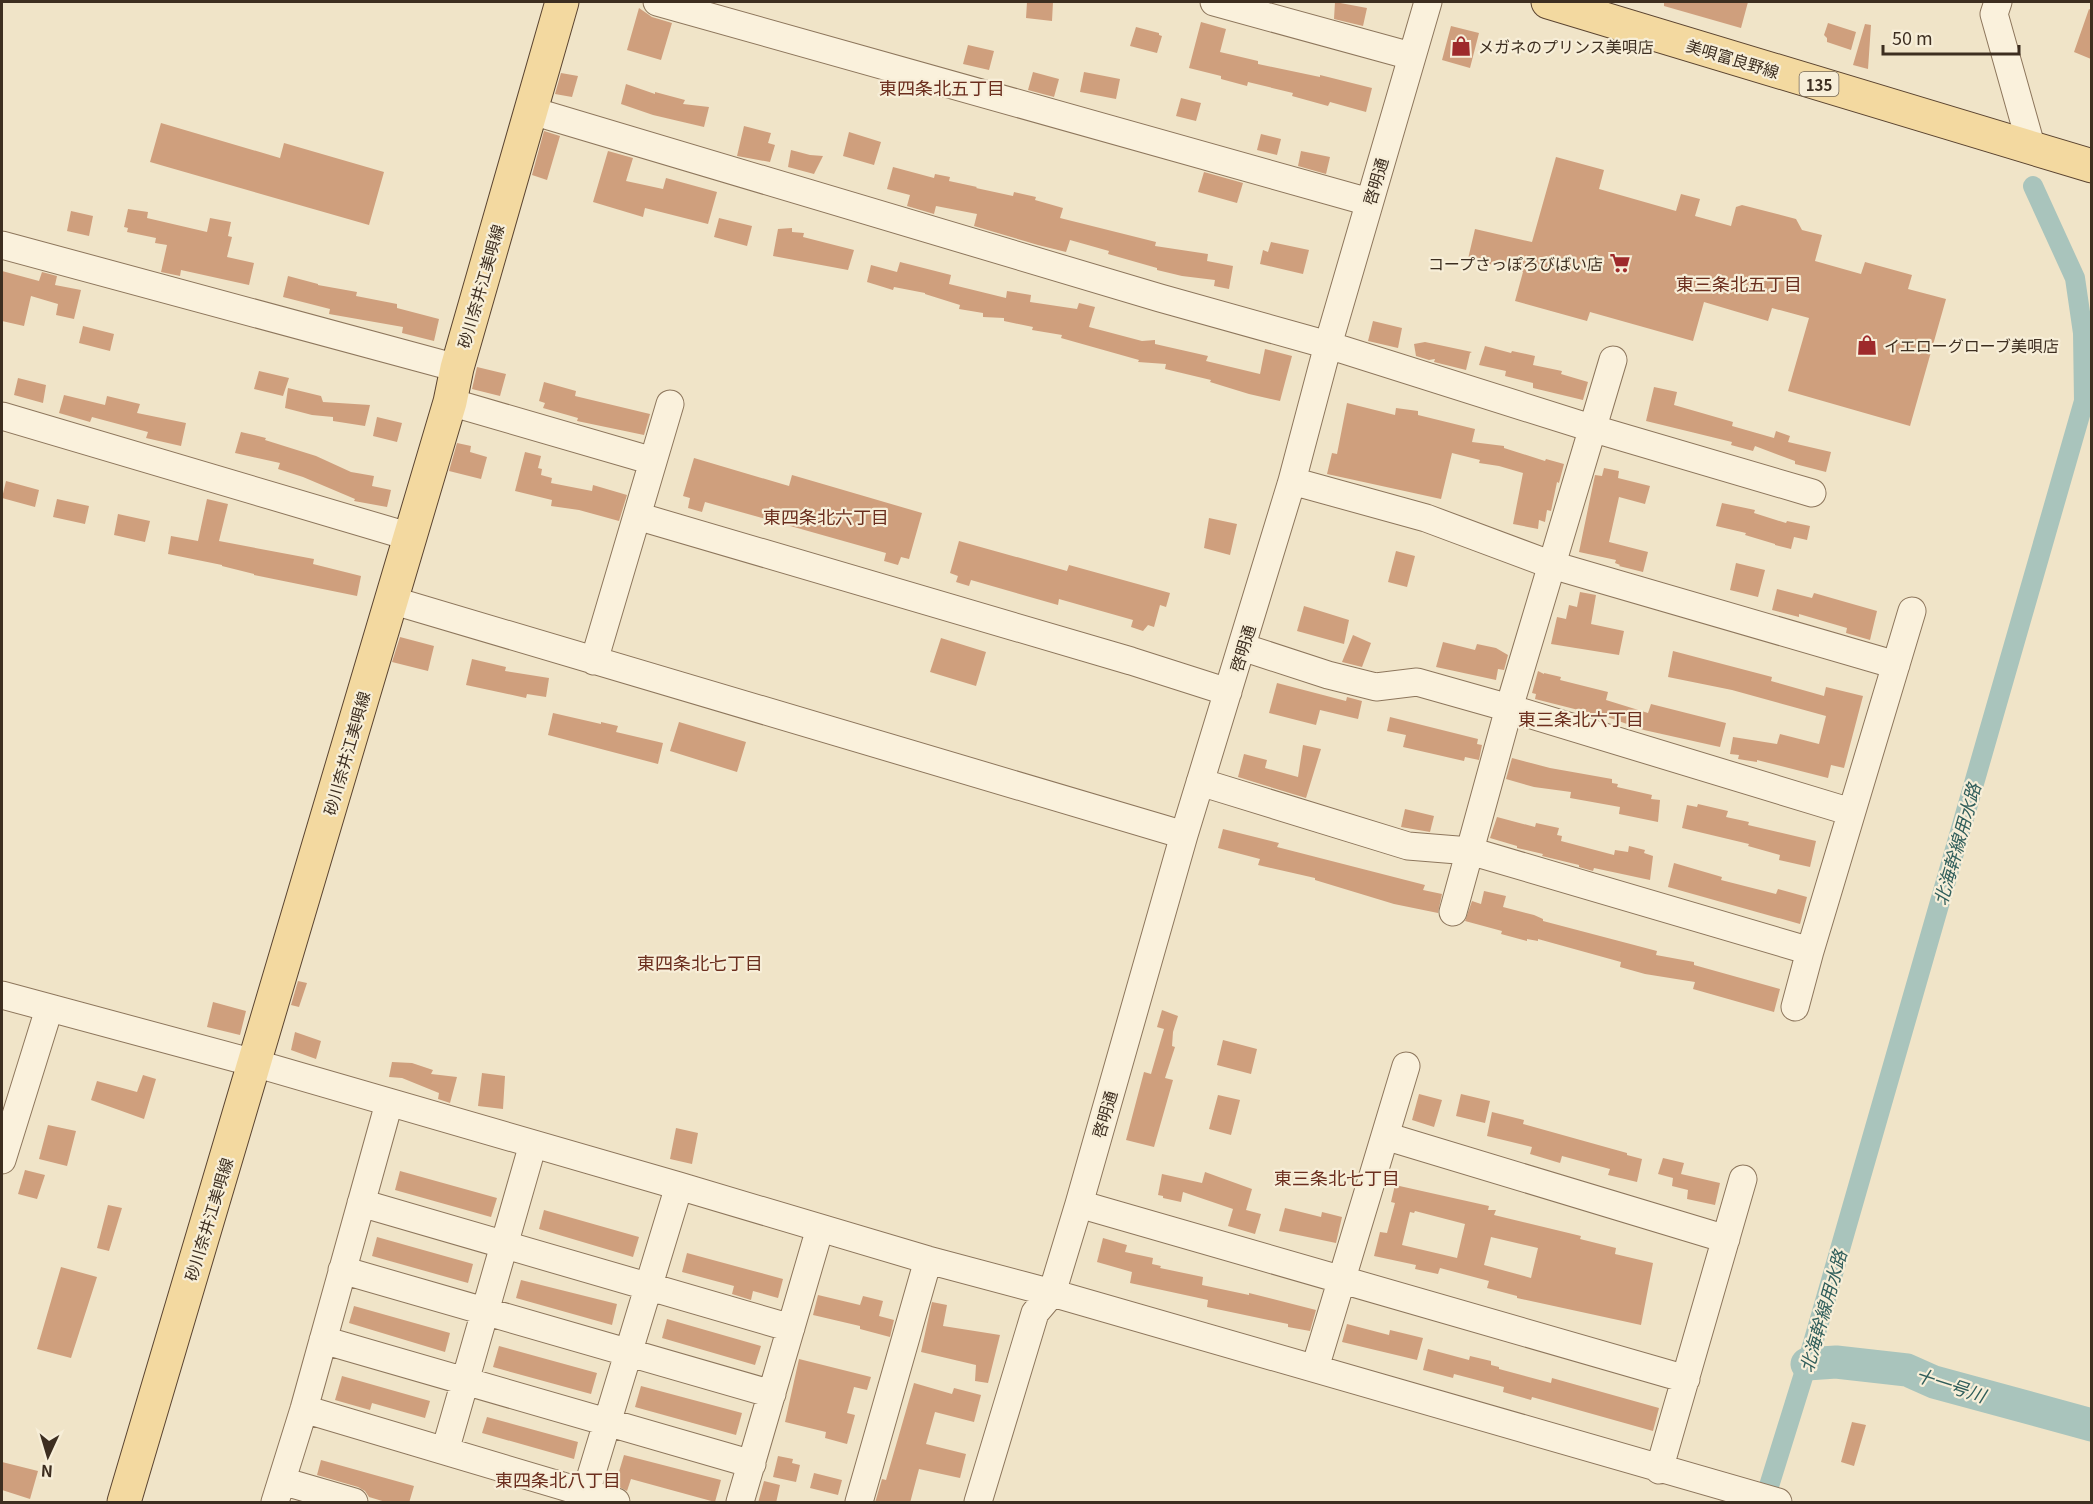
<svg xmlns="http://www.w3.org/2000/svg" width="2093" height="1504" font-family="Georgia,'Noto Sans JP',serif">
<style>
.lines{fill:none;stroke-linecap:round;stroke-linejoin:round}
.canal{stroke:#a9c4bc;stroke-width:20}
.river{stroke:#a9c4bc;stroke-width:33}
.building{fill:#cf9f7d;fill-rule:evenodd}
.minor-casing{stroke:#8d765c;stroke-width:29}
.major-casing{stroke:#5b4430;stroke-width:35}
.minor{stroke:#faf1dc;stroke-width:27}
.major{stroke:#f3d9a0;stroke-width:33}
.labels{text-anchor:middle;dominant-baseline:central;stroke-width:4.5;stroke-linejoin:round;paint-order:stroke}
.shield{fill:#f7eed8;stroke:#756857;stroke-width:1.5}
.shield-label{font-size:15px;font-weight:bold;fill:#3d2e20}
.poi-label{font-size:16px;fill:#3d2e20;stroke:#f7eed8;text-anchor:start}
.street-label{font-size:16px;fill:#3d2e20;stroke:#f7eed8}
.neighbourhood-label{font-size:18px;fill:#6b2e1e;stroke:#f7eed8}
.water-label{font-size:18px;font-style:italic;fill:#2f5d5a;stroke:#f7eed8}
</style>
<rect width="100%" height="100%" fill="#f0e4c8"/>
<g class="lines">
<path class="canal" d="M1764,1502L1807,1364L2084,401L2083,333L2075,278L2033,186"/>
<path class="river" d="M1807,1364L1836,1362L1907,1370L1934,1382L2092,1425"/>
</g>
<path class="building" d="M1027,2H1053L1052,21L1026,18Z
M1335,2L1367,8L1363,26L1334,19Z
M1664,2H1748L1741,28L1664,6Z
M639,8L652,17L672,23L661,60L627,50Z
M2089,9L2091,10V59L2074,52Z
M1201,22L1226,29L1220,52L1258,61V64L1320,77V75L1372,88L1366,112L1330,102L1328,106L1292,96L1293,93L1248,82L1247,86L1221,79V76L1189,68Z
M1828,23L1856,32L1851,50L1827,42V38L1824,35Z
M1865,24L1871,25L1868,69L1853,65Z
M1451,26L1479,33L1470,68L1442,60Z
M1136,27L1159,33V35L1162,36L1157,53L1130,46Z
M968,45L994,51L989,70L963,64Z
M1033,72L1059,79L1054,97L1028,90Z
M1084,72L1120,79L1116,99L1080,92Z
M561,73L578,76L572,97L555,94Z
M626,84L655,94V92L685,100L683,104L709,107L704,127L653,115L621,104Z
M1181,98L1201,103L1196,121L1176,116Z
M161,123L280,158L284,143L384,172L369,225L150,162Z
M744,126L771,133L768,143L775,145L770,162L737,156Z
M544,131L560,136L547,180L532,175Z
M849,132L881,142L874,165L843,156Z
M1261,134L1281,139L1277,155L1257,150Z
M791,150L810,155L823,156L814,174L788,167Z
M608,151L633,158L626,181L663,189L666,178L717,192L708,224L645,208L643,217L593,202Z
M1301,151L1330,157L1326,174L1298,166Z
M1556,157L1604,170L1599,189L1676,211L1681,194L1700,199L1695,216L1731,226L1736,207L1742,205L1796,219L1802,230L1822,235L1815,261L1861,274L1865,262L1912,275L1908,289L1946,299L1910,426L1788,391L1809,318L1772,308L1768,321L1704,302L1693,341L1590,312L1587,321L1515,301L1523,272L1468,259L1475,229L1532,242Z
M893,167L934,178L935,174L950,177L949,181L977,187L976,188L1013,196L1014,192L1036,197L1035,200L1063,208L1060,218L1156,242L1155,246L1208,254L1207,261L1233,266L1229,289L1214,286L1215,280L1182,276L1157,270V268L1108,254L1109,251L1070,240L1066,252L1038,245L974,226L977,214L936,206L934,214L907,206L910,195L887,189Z
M1204,172L1243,183L1237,203L1198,192Z
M128,209L148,212L147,218L207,232L210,218L231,222L228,236L232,237L227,257L254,263L249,285L181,270L180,276L161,272L167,245L155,243L156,238L127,232L128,228L124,227Z
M71,211L93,216L89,236L67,231Z
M719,218L752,226L747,246L714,237Z
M792,228V232L804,233L803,237L854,250L848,270L773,256L778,229Z
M1271,242L1309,250L1303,274L1260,264L1263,250L1268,252Z
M900,262L951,275L949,284L1006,298L1007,291L1031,295L1030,302L1077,309L1079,303L1095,307L1089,327L1142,341L1155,340V344L1208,356L1206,361L1260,374L1265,349L1292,356L1280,401L1249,394L1210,382L1211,380L1165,369L1166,364L1138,362L1139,360L1061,338L1062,335L1032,330L1033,327L1004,321V318L983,317V313L959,309L960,305L925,294V293L894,287L893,290L867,282L871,265L897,272Z
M2,271L39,281L42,272L57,276L55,285L81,290L74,319L56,315L58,304L31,296L24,326L2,321Z
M288,276L318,284V285L357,292L356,296L397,304V308L439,319L434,341L402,333L403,327L329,314L330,309L283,297Z
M1373,321L1402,328L1398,348L1368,341Z
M83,326L114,334L110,351L79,343Z
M1425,342L1472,352L1470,353L1466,370L1434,362L1435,359L1429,360L1416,356L1414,344Z
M1485,346L1511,353L1512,351L1535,356L1533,365L1562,371L1561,374L1588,382L1583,400L1533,388V383L1505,376L1506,371L1479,365Z
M477,367L506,374L500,396L472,389Z
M259,371L289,378L283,396L254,389Z
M18,378L46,385L43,403L14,395Z
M544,382L576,391L575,396L650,414L644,435L577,421L578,418L543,408L545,403L539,401Z
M1654,387L1677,392L1674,405L1733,422L1732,426L1774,438L1776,431L1790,436L1788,442L1831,452L1826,472L1795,464V461L1755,446L1753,451L1731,445L1732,442L1646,421Z
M288,388L321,396L323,402L370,405L365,426L333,421V417L312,415L285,408Z
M64,395L105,405L107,396L140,404L137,413L186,423L181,446L146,438L148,432L92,417L90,422L59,413Z
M1347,403L1395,415L1396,408L1418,411V415L1475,429L1472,442L1504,446V448L1545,461L1546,459L1564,464L1559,483L1557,482L1551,511L1547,510L1545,522L1539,520L1538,529L1513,524L1523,473L1499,466L1479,463L1480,460L1452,453L1441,499L1327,474L1332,453L1337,454Z
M377,417L402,423L397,442L373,436Z
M241,432L266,438L265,440L316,456L351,472L374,476L372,486L391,490L387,507L354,501L355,499L303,477L278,469L280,463L235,453Z
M457,443L471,446L470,452L487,457L481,479L449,471Z
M525,452L541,456L538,468L542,469L541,475L552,478L551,483L592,491L593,485L627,495L619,521L579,510L551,506L552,500L515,491Z
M694,458L789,486L792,475L922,513L909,559L901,557L898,565L884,561L886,553L705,502L702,512L688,508L690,498L683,496Z
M1604,468L1619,471L1618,478L1650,486L1645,504L1619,497L1609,542L1648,552L1643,572L1619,566L1620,565L1615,563L1616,560L1579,552L1595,475L1602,476Z
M6,481L39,490L35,507L2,498Z
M57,499L89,506L85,524L53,517Z
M207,499L228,504L219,541L314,559L313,564L361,576L357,596L254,575V574L222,566V565L168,554L171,536L198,541Z
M1722,503L1755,510L1754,513L1786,523L1787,521L1810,526L1807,540L1794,537L1791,549L1775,545V544L1745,535L1746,533L1716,526Z
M118,514L150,521L145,542L114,535Z
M1209,518L1237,524L1230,555L1204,548Z
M959,541L1067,571L1069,565L1170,593L1166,607L1160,605L1154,627L1148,625L1143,631L1131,627L1133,620L1059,599L1058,605L971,580L969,586L956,582L958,576L950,573Z
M1396,551L1415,556L1407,587L1388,582Z
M1736,563L1765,570L1758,597L1730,590Z
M1777,589L1812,598L1814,593L1877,611L1870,640L1846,633L1847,628L1799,614V617L1772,610Z
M1580,592L1596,595L1591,624L1624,631L1619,655L1551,644L1557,617L1566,619L1569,605L1577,607Z
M1304,606L1349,620L1344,644L1297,631Z
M1353,635L1371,643L1362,667L1342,662Z
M400,637L434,646L428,671L392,662Z
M941,638L986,652L976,686L930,672Z
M1443,642L1475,650L1477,644L1496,648L1508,655L1504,670L1498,669L1496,680L1436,667Z
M1673,651L1772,677L1771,681L1824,696L1826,687L1863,696L1844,768L1831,765L1828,778L1757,760V762L1738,759L1739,755L1730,754L1733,737L1777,744L1780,734L1819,744L1826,716L1732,690L1668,677Z
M472,659L506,667L505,671L549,678L546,697L527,694L526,698L466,685Z
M1538,671L1544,674V673L1561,677L1560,680L1608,692L1606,700L1648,713L1651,704L1726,723L1720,747L1644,730L1610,718L1535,699L1536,694L1532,693Z
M1277,683L1346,701L1347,697L1362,701L1358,719L1320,710L1316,725L1269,713Z
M553,713L601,724V722L618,726L616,732L663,743L658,764L548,735Z
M1390,717L1478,739L1477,744L1482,745L1479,760L1465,757L1464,761L1403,747L1406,735L1387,731Z
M679,722L746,742L737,772L670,751Z
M1303,745L1321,749L1306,798L1238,777L1244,754L1267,760L1265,768L1298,777Z
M1512,758L1550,768L1612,779V783L1618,784L1617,787L1652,795L1651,799L1660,800L1658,822L1619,814L1620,807L1570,798L1571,792L1534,787L1506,779Z
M1698,804L1728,811L1726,817L1749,822L1748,825L1816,841L1810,867L1779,860L1780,855L1748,846L1749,844L1682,828L1687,805L1697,807Z
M1405,809L1434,816L1430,832L1401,827Z
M1497,817L1535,827L1536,823L1559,828L1557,835L1562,836L1561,841L1614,855L1615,850L1628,852L1629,846L1645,850L1644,853L1653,856L1650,880L1594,868L1593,871L1579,867V865L1542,856L1543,854L1517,848V846L1490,838Z
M1223,829L1279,843L1277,847L1425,885L1423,890L1442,894L1438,913L1394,904L1315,880V878L1258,865L1260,859L1218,848Z
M1674,863L1722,877L1721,880L1776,894L1778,889L1807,897L1800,924L1668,887Z
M1484,891L1506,896L1503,907L1534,915L1543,919V921L1657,951L1656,955L1694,962V965L1780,989L1774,1012L1693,989L1695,982L1645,974L1620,967L1621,962L1538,939V941L1527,939V941L1501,934L1502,931L1465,921L1472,901L1481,904Z
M298,981L307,983L299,1007L291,1005Z
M213,1002L246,1011L240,1035L207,1027Z
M1162,1010L1178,1016L1173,1032L1172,1046L1175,1047L1165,1078L1173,1080L1154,1147L1126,1140L1144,1072L1151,1074L1164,1029L1157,1027Z
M295,1032L321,1041L316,1059L291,1050Z
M1223,1040L1257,1049L1251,1074L1217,1065Z
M392,1062L412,1063L433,1070L431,1074L457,1077L450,1103L438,1099L439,1093L402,1078L389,1077Z
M482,1073L505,1076L503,1109L478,1106Z
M143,1075L156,1079L144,1119L91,1100L97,1081L137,1092Z
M1419,1094L1442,1100L1434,1127L1412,1120Z
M1461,1094L1490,1101L1485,1123L1456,1116Z
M1218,1095L1240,1100L1231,1135L1209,1129Z
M1492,1112L1524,1120L1523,1124L1627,1153V1155L1642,1159L1637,1182L1608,1175L1610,1169L1562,1156L1560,1163L1530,1154L1532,1147L1487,1136Z
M48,1125L76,1131L67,1166L39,1159Z
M676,1128L698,1133L692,1164L670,1159Z
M1663,1158L1684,1163L1681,1174L1720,1183L1715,1205L1687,1199L1688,1190L1672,1186L1673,1178L1658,1174Z
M25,1170L45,1175L37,1199L18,1194Z
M400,1171L497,1198L491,1217L395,1190Z
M1205,1172L1252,1189L1246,1210L1261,1214L1255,1234L1228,1226L1233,1209L1183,1192L1181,1202L1163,1198V1196L1158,1195L1162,1174L1202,1183Z
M1395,1185L1489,1206L1488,1210H1496L1494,1215L1581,1236L1580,1239L1616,1248L1615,1254L1653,1263L1641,1325L1517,1298V1296L1487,1288L1489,1281L1440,1268L1438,1274L1415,1269L1416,1265L1374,1256L1380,1232L1387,1233L1395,1203L1391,1202ZM1415,1211L1465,1224L1457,1258L1402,1245L1410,1212L1414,1213ZM1491,1237L1538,1248L1531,1278L1484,1265Z
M108,1205L122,1208L109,1251L97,1248Z
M1285,1208L1321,1217L1322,1212L1342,1217L1336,1243L1279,1231Z
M544,1210L639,1237L633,1257L539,1229Z
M377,1237L473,1264L468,1283L372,1256Z
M1103,1238L1127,1245L1125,1252L1153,1258L1152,1264L1161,1266L1160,1268L1203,1277L1202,1285L1249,1295V1293L1316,1310L1310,1331L1288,1327V1324L1207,1307L1208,1300L1130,1283L1132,1272L1097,1262Z
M687,1253L783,1279L778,1298L753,1291L751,1300L732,1294L734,1286L682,1272Z
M61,1267L97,1277L71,1358L37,1349Z
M521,1280L617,1304L612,1325L516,1298Z
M818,1295L860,1305L863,1296L883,1301L879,1316L894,1320L890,1337L860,1329V1326L813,1315Z
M932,1302L947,1305L943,1326L1000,1335L988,1383L975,1381L976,1365L921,1352Z
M354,1306L450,1333L445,1352L349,1323Z
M667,1319L761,1346L755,1365L662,1338Z
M1347,1324L1389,1335L1390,1330L1423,1338L1417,1360L1342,1342Z
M499,1346L597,1373L591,1394L493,1367Z
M1428,1349L1469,1360L1470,1356L1491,1361V1365L1499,1367V1369L1551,1383L1552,1378L1659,1408L1653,1431L1532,1397L1531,1400L1503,1392L1504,1387L1454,1374L1453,1378L1423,1370Z
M799,1359L871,1377L867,1390L854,1387L847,1413L855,1415L847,1444L825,1438L826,1432L785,1422Z
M342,1376L430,1401L425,1418L372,1403L370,1410L335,1400Z
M914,1383L952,1394L954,1388L981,1395L974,1422L935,1412L926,1444L966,1454L960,1478L919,1469L910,1503H875L882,1479L886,1480Z
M641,1386L742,1413L736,1435L635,1407Z
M487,1417L578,1442L574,1459L482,1433Z
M1852,1422L1866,1425L1854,1466L1841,1462Z
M624,1455L721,1480L715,1502L631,1479L627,1491L615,1485Z
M778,1456L793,1459L792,1463L800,1465L796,1482L773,1477Z
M321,1460L414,1486L409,1503H389L369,1497L365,1491L358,1487L317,1475Z
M2,1462L38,1471L30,1499L2,1490Z
M814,1473L842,1480L838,1495L810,1488Z
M764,1481L780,1485L776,1503H758Z"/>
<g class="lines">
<g class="minor-casing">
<path id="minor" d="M657,2L1369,202
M1214,2L1411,56
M1998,2L1994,14L2032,149
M529,110L1160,298L1328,345L1591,428L1812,493
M2,245L457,368
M450,402L653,461
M2,416L411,537
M1292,481L1426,518L1552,565L1896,665
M637,516L1131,661L1228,692
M391,600L1184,835
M1242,647L1328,675L1376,687L1417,682L1509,708L1851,812
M594,661L670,404
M1200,782L1408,846L1470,851L1810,951
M1453,912L1509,708L1613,360
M2,995L254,1063L679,1186L928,1260L1052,1293L1778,1502
M1795,1007L1810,951L1912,611
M1385,1136L1726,1239
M2,1160L49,1009
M361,1203L791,1328
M1079,1204L1686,1379
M342,1270L772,1394
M323,1340L752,1464
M1315,1368L1406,1066
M304,1409L616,1502
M445,1451L533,1144
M1659,1470L1743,1179
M282,1481L354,1502
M275,1502L304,1409L389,1103
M583,1502L679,1186
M740,1502L820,1228
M859,1502L928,1260
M978,1502L1035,1313L1052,1293L1079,1204L1184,835L1292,481L1328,345L1428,2"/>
</g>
<g class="major-casing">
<path id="major" d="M1548,2L2092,166
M124,1502L450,402L457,368L562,2"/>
</g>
<use href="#minor" class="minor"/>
<use href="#major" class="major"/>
</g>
<defs>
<g id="shop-bare" transform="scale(1.62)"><path d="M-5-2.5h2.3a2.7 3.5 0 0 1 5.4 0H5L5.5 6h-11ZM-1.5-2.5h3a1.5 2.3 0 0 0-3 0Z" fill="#9e2a2b" stroke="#f7eed8" stroke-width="2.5" paint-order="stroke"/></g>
<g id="supermarket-bare" transform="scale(1.62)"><path d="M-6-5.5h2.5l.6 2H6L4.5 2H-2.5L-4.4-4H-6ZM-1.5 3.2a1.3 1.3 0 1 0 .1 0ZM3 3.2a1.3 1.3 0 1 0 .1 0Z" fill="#9e2a2b" stroke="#f7eed8" stroke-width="2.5" paint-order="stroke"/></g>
</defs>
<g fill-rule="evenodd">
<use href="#shop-bare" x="1461" y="46"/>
<use href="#supermarket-bare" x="1620" y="263"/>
<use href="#shop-bare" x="1867" y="345"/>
</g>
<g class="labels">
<rect class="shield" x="1799.5" y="72" width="39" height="24" rx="4.5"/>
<g class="shield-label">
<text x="1819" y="84">135</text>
</g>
<g class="poi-label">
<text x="1478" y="46">メガネのプリンス美唄店</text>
<text x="1603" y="263" text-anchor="end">コープさっぽろびばい店</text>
<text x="1884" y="345">イエローグローブ美唄店</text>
</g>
<g class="street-label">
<text transform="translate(1733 58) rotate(17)">美唄富良野線</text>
<text transform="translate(1375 181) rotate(-74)">啓明通</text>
<text transform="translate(480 286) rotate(-74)">砂川奈井江美唄線</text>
<text transform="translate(1242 648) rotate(-73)">啓明通</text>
<text transform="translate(346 753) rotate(-74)">砂川奈井江美唄線</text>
<text transform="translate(1104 1114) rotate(-74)">啓明通</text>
<text transform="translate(208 1219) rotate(-73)">砂川奈井江美唄線</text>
</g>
<g class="neighbourhood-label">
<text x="942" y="87">東四条北五丁目</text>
<text x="1739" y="283">東三条北五丁目</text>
<text x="826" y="516">東四条北六丁目</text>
<text x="1581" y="718">東三条北六丁目</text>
<text x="700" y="962">東四条北七丁目</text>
<text x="1337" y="1177">東三条北七丁目</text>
<text x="558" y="1479">東四条北八丁目</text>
</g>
<g class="water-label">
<text transform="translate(1956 844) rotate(-74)">北海幹線用水路</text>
<text transform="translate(1822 1311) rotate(-74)">北海幹線用水路</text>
<text transform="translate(1951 1384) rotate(18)">十一号川</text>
</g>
</g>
<rect width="2093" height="1504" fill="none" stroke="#3d2e20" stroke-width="6"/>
<g transform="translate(48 1456) rotate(184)" stroke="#f7eed8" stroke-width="4.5" paint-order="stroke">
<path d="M0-4.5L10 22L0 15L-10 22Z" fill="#3d2e20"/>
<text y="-9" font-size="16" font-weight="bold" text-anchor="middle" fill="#3d2e20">N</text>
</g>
<path d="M1883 45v9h136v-9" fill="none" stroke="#3d2e20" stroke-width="3"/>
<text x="1892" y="45" font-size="18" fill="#3d2e20" stroke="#f7eed8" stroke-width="4.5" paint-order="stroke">50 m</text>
</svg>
